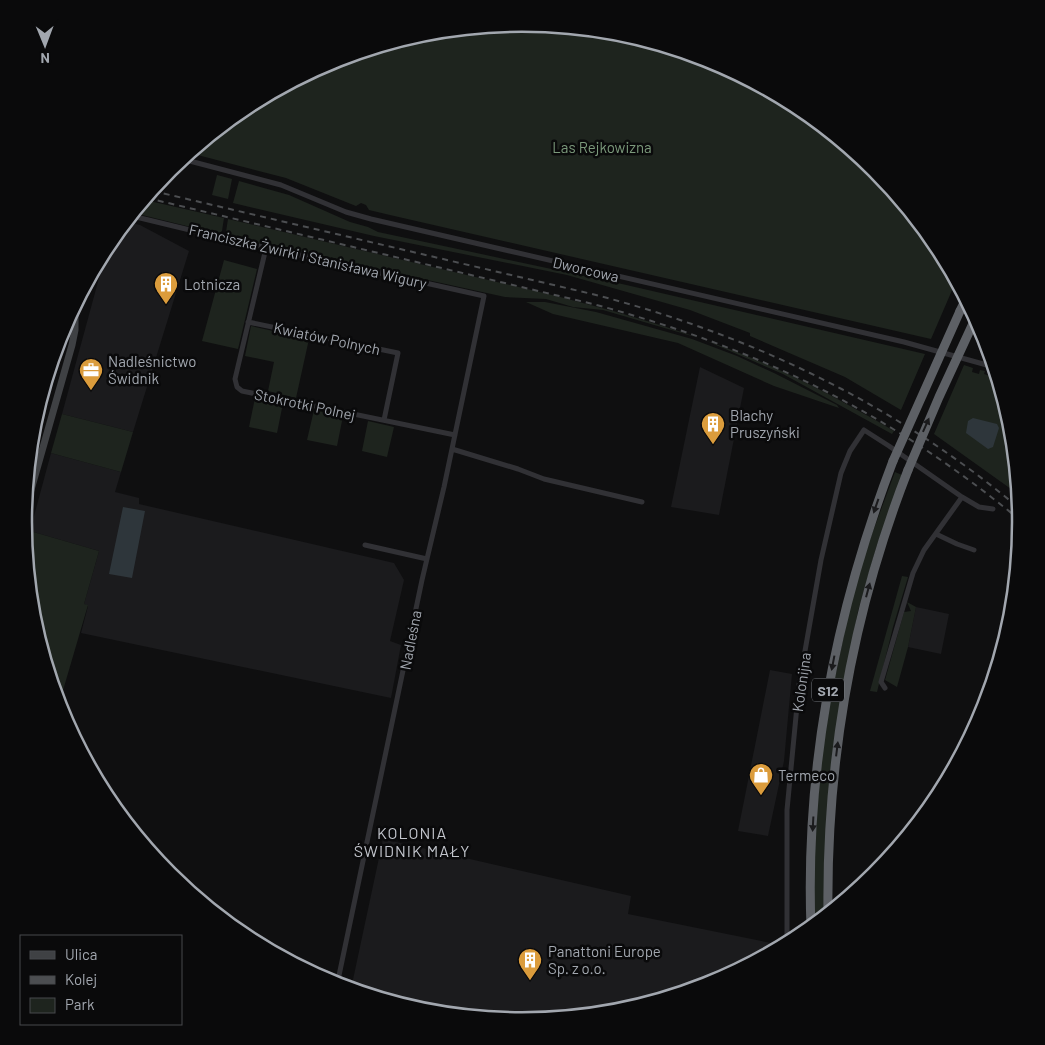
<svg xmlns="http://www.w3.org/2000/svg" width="1045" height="1045" font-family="Barlow,sans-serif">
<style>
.built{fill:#1b1b1d}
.green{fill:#1e241e}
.water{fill:#2e363b}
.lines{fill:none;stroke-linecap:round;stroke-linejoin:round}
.street{stroke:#313135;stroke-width:5}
.secondary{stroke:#3f4144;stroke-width:7}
.highway{stroke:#5d6065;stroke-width:9}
.rail{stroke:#4c4e51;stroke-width:2;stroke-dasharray:6 5;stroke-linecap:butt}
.highway-bridge{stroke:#5d6065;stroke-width:9}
.oneway{fill:#1b1b1d}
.labels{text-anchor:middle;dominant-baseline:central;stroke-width:5;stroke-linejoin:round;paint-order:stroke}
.shield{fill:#0a0a0b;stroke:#74787e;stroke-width:1}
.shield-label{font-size:14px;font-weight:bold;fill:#a2a7af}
.park-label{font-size:15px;fill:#7b997b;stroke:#0a0a0b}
.street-label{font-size:15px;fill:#a2a7af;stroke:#0a0a0b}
.poi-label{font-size:15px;fill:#a2a7af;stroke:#0a0a0b;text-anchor:start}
.neighbourhood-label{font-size:16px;letter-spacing:1px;fill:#c2c5cc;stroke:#0a0a0b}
.rim{fill:none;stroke:#a2a7af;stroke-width:2.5}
</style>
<rect width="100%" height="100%" fill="#0f0f10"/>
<path class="built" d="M127,222L140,225L189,251L133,432L62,414L108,245Z
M700,367L744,388L719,515L671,507Z
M51,453L121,472L115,492L139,498V504L394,563L404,580L390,641L401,645L391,698L81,633L88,606L84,604L99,551L30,531Z
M916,607L949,614L941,654L908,647Z
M770,670L792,674L784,761L768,836L738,831Z
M383,839L631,896L628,914L781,945V947L713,983L620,1012L522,1021L425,1012L351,989Z"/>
<path class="green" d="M523,24L620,33L647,42L714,62L800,108L875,170L937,246L956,281L931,339L390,215L369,210L366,205L361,203L356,206L286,178L190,153L246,108L332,62L425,33Z
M217,175L232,179L228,199L212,195Z
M239,181L289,195L350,222L368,227L378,232L622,284L925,354L901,410L845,377L750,336V333L690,310L567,275L374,236L233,203Z
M145,200L224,218L222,231L219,234L134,213Z
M228,219C309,238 390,257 471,276C554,295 638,315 718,345C780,367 838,398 894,431L892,434L783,374L702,339L603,310L573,307L546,299L505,297L227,236L226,232Z
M224,260L257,269L238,349L202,341Z
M526,302H545L596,312L692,339L737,356L774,373L837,405L839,408L774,386L678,343L553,314Z
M251,326L309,339L296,398L268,391L274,362L245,356Z
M964,365L973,368L972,372L979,374L980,370L985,371L984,374L997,378L1010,420H1009L1006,430L1012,432L1018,494L934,434Z
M255,398L283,403L277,433L249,427Z
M314,410L343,416L337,446L307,440Z
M62,414L133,432L121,472L51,453Z
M368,421L394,427L387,457L362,451Z
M895,472L902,475L877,545L858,611L848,663L825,916L814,925V869L817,807L822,756L830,702L852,596L869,542Z
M30,531L99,551L84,604L88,605L59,704L33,620L26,544Z
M902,576L908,577L893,627L877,692L870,691Z
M907,602L916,607L908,647L897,687L885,680L904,612L911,611Z"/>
<path class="water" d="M973,418L997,424L999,428L993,447L988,449L966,433L968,421Z
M123,507L145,511L132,578L109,574Z"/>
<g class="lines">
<path class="street" d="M182,159L281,185L346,212L371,219L904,342L994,367
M132,216L223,238L484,296L444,487L422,580L337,985
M266,248L235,379L237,387L242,391L455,435
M76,312L86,286
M248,322L398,353L384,420
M452,449L518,469L544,479L642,502
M962,497L979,507L993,509
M936,534L957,544L974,550
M365,545L427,559
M156,859L201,900
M787,944V810L799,685L821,560L841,473L850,451L864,430L889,446L962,497L924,550L913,573L881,682L885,688"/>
<path class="secondary" d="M70,316V331
M25,511L72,345L75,330V307"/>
<path class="highway" d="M960,311L966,299
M828,914C826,762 853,611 908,470
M811,928C805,768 836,610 893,461"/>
<path class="rail" d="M153,191L592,294C749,334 896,404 1020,509
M147,198L593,304C757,348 890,412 1021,521"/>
<path class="highway-bridge" d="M893,461L960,311
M908,470L939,397L976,317"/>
</g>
<defs><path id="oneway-solid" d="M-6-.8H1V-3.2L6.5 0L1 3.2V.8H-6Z" transform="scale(1.25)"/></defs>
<g class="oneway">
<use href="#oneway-solid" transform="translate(926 425) rotate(-66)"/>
<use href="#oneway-solid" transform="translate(876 506) rotate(109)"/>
<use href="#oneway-solid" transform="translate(868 590) rotate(-75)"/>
<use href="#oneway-solid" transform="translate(833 663) rotate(101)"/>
<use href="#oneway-solid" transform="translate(837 749) rotate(-83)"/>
<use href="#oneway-solid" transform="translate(813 824) rotate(93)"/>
</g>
<defs>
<g id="building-pin" transform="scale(1.25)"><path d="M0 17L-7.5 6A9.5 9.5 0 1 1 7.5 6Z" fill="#db9c3c" stroke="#0a0a0b"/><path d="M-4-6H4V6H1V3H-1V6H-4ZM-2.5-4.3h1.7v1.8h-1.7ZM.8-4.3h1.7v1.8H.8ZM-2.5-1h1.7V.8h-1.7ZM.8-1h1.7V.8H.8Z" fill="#fff"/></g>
<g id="office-pin" transform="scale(1.25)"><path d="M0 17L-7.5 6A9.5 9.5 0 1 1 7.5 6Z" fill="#db9c3c" stroke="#0a0a0b"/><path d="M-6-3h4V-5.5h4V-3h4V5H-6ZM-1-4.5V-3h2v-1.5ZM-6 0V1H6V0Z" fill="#fff"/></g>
<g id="shop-pin" transform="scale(1.25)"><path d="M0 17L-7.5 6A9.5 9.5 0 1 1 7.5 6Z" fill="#db9c3c" stroke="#0a0a0b"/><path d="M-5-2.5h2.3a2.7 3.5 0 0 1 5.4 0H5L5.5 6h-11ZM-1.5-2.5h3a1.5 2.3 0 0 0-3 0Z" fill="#fff"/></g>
</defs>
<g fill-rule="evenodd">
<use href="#building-pin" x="166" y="284"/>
<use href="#office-pin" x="91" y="370"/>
<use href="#building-pin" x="713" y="424"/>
<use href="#shop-pin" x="761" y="775"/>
<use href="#building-pin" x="530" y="960"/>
</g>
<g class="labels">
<rect class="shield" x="812" y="678.5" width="32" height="23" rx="4"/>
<g class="shield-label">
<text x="828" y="690">S12</text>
</g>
<g class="park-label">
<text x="602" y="147">Las Rejkowizna</text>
</g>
<g class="street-label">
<text transform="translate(308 256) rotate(13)">Franciszka Żwirki i Stanisława Wigury</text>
<text transform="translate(586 269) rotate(13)">Dworcowa</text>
<text transform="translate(327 338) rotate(12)">Kwiatów Polnych</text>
<text transform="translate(305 404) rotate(12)">Stokrotki Polnej</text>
<text transform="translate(410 640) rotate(-79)">Nadleśna</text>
<text transform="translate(801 682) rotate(-82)">Kolonijna</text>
</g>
<g class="poi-label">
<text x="184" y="284">Lotnicza</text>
<text x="108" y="361">Nadleśnictwo<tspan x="108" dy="17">Świdnik</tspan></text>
<text x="730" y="415">Blachy<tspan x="730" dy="17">Pruszyński</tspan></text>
<text x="778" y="775">Termeco</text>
<text x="548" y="951">Panattoni Europe<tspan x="548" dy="17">Sp. z o.o.</tspan></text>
</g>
<g class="neighbourhood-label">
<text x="412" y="832">KOLONIA<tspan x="412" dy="18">ŚWIDNIK MAŁY</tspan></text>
</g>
</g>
<path d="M0 0H1045V1045H0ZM32 522a490 490 0 1 1 980 0a490 490 0 1 1-980 0Z" fill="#0a0a0b" fill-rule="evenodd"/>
<path class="rim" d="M32 522a490 490 0 1 1 980 0a490 490 0 1 1-980 0Z"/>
<rect x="20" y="935" width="162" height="90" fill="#0a0a0b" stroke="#47494d"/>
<rect x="30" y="951" width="25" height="8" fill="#3f4144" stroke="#47494d"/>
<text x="65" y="960" font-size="15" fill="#a2a7af">Ulica</text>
<rect x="30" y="976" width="25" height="8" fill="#4c4e51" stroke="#47494d"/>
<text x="65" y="985" font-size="15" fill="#a2a7af">Kolej</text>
<rect x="30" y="998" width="25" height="15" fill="#1e241e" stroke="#47494d"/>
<text x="65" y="1010" font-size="15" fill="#a2a7af">Park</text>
<g transform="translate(45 45) rotate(179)" stroke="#0a0a0b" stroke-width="4" paint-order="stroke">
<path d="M0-4L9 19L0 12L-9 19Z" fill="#a2a7af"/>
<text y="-8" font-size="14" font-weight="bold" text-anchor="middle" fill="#a2a7af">N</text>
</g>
</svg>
